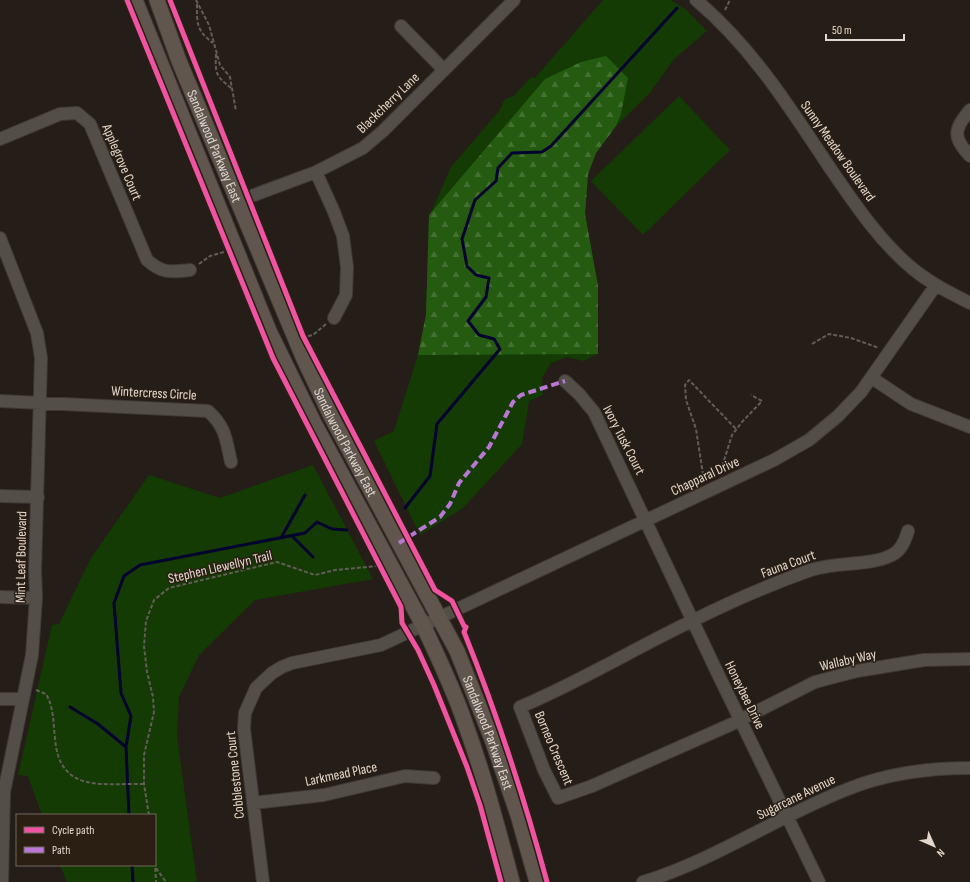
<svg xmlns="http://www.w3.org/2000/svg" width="970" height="882" font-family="'Sofia Sans Condensed',sans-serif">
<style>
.green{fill:#133b03}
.forest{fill:url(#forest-firs)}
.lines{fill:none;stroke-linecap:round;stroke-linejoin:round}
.stream{stroke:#03032f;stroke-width:3}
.minor-casing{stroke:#403935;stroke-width:14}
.major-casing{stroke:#403935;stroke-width:17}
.path{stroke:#625d58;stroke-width:2;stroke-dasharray:4 2;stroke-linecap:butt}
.minor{stroke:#544e48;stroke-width:12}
.major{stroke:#60564e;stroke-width:15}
.quiet{stroke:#ba77d6;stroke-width:4;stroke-dasharray:8 4;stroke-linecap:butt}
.cycleway-casing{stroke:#2b1e12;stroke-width:8}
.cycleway{stroke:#f153a3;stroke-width:5}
.labels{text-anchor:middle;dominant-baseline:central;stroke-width:3;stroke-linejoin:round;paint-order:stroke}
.street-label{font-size:14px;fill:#e0d7cf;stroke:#2b1e12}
</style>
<defs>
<pattern id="forest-firs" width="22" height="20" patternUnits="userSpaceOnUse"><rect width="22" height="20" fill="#255a11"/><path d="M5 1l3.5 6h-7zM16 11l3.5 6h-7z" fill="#447133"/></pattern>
</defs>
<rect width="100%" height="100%" fill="#251e18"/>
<path class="green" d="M603,0H671L685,9L707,31L674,59L649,94L616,126L596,153L588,174L585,214L598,286V354L583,361L567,357L551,363L542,378L543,395L529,401L522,444L463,508L420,535L374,441L394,431L418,355L426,315L429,217L451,167L499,111L505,99L514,96L530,78H535Z
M679,96L730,150L643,235L591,181Z
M313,465L373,579L255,600L199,655L179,697L177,737L197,882H67L60,865H155V815H42L28,776L18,775L52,625L59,624L91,558L149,475L220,498Z"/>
<path class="forest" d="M606,56L628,78L621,114L616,126L596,153L588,174L585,214L598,286V354L418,355L426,315L429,215L545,79L581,62Z"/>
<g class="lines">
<path class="stream" d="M405,508L430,476L437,424L500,349L494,339L479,335L468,321L486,297L489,278L476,275L467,266L462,239L475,200L496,181L498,168L512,153L542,152L551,146L677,8
M292,536L313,557
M281,538L305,495
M70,707L98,724L126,747
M129,815L126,747L131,716L121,693L114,603L124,576L140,565L305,533L317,522L332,529L347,530
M132,865L133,882"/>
<g class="minor-casing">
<path id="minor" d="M696,0C752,47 790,108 830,168C854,203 880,242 913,269C930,283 950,293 970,303
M401,26L444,70
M970,110C954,129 952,137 970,156
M0,139L60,114L77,113L90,124L147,260C163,274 170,272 190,270
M316,172L334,212L343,236L347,267L346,295L334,318
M238,201L316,172L363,148L383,131L514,0
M0,238L37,333L41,358L35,570L36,598L32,655L4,792L2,882
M872,378L911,404L970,427
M565,381L579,394L594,412L716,670L819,882
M0,401L208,411C226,427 226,440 231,462
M0,496L38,497
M908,531C905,541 901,551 892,555C868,567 836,561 811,570C771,584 732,601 694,620C635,648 580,682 520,707L544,770L558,798L592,786L732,724L815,682L857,671L924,660L970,659
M0,597L36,598
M0,699H23
M253,803L324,795L405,776L434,778
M263,882L244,729L245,713L256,688L272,673L282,667L292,663L381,645L774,460L809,440L838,416L861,392L936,285
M643,882C715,860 778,816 848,789C885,774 930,768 970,768"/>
</g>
<g class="major-casing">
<g id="major">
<path d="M135,0L269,331L314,423L423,625C438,657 454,690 465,723C484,775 498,829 512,882"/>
<path id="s1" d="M157,0L179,61L304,359L331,416L457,651L492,739L518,815L537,882"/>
</g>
</g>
<path class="path" d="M196,0L209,25L220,65L230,77L236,111
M197,4C197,24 196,30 213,43
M725,10L730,0
M216,54C215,74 216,76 231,88
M199,264L210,256L224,252
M308,336L313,335L326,324
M812,344L829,334L851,338L879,348
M722,472V467L732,435L742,422L762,401L751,395
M704,481L696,429L686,400L685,385L689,380L736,429
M36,690L46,694C54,708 53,722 55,738C59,794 103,783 144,784
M149,815L144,784V755L154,712L153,697L147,672L144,646L146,621L154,600L169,588L277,562L315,575L335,570L378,566
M155,862L156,882
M156,868L166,882"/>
<use href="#minor" class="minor"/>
<use href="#major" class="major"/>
<path class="quiet" d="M399,543L440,517L450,504L459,483L489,447L513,402L521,395L565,381"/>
<g class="cycleway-casing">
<path id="cycleway" d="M127,0L273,358L401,607L402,623L418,650L434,685L467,767L480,805L501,882
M170,0L303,336L435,590L452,601L464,626L466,627L464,632C497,714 524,797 547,882"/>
</g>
<use href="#cycleway" class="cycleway"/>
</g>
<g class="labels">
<g class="street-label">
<text transform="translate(388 103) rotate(-44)">Blackcherry Lane</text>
<text stroke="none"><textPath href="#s1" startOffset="157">Sandalwood Parkway East</textPath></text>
<text transform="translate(838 151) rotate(55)">Sunny Meadow Boulevard</text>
<text transform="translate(122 162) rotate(67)">Applegrove Court</text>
<text transform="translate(154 393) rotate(3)">Wintercress Circle</text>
<text transform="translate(624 440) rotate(63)">Ivory Tusk Court</text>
<text stroke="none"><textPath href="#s1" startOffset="481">Sandalwood Parkway East</textPath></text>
<text transform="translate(705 476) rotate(-25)">Chapparal Drive</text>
<text transform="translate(21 557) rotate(-89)">Mint Leaf Boulevard</text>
<text transform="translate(788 564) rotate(-20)">Fauna Court</text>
<text transform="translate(220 567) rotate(-13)">Stephen Llewellyn Trail</text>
<text transform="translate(848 660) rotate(-13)">Wallaby Way</text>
<text transform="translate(745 695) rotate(64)">Honeybee Drive</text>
<text stroke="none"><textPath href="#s1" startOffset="805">Sandalwood Parkway East</textPath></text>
<text transform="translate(554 748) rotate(67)">Borneo Crescent</text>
<text transform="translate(341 774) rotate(-12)">Larkmead Place</text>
<text transform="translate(235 775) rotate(-96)">Cobblestone Court</text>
<text transform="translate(796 797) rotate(-26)">Sugarcane Avenue</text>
</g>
</g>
<rect x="16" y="814" width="140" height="52" fill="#2b1e12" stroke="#73685e"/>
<rect x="24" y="827" width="20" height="6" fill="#f153a3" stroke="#73685e"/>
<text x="52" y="834" font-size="12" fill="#e0d7cf">Cycle path</text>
<rect x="24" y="847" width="20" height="6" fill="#ba77d6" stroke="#73685e"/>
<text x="52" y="854" font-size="12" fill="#e0d7cf">Path</text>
<g transform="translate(934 846) rotate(135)" stroke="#2b1e12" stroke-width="3" paint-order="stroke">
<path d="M0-3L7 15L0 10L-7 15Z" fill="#e0d7cf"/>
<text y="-6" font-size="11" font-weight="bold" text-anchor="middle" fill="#e0d7cf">N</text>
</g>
<path d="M826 34v6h78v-6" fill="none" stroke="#e0d7cf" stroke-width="2"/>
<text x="832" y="34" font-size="12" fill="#e0d7cf" stroke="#2b1e12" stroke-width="3" paint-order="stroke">50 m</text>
</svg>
